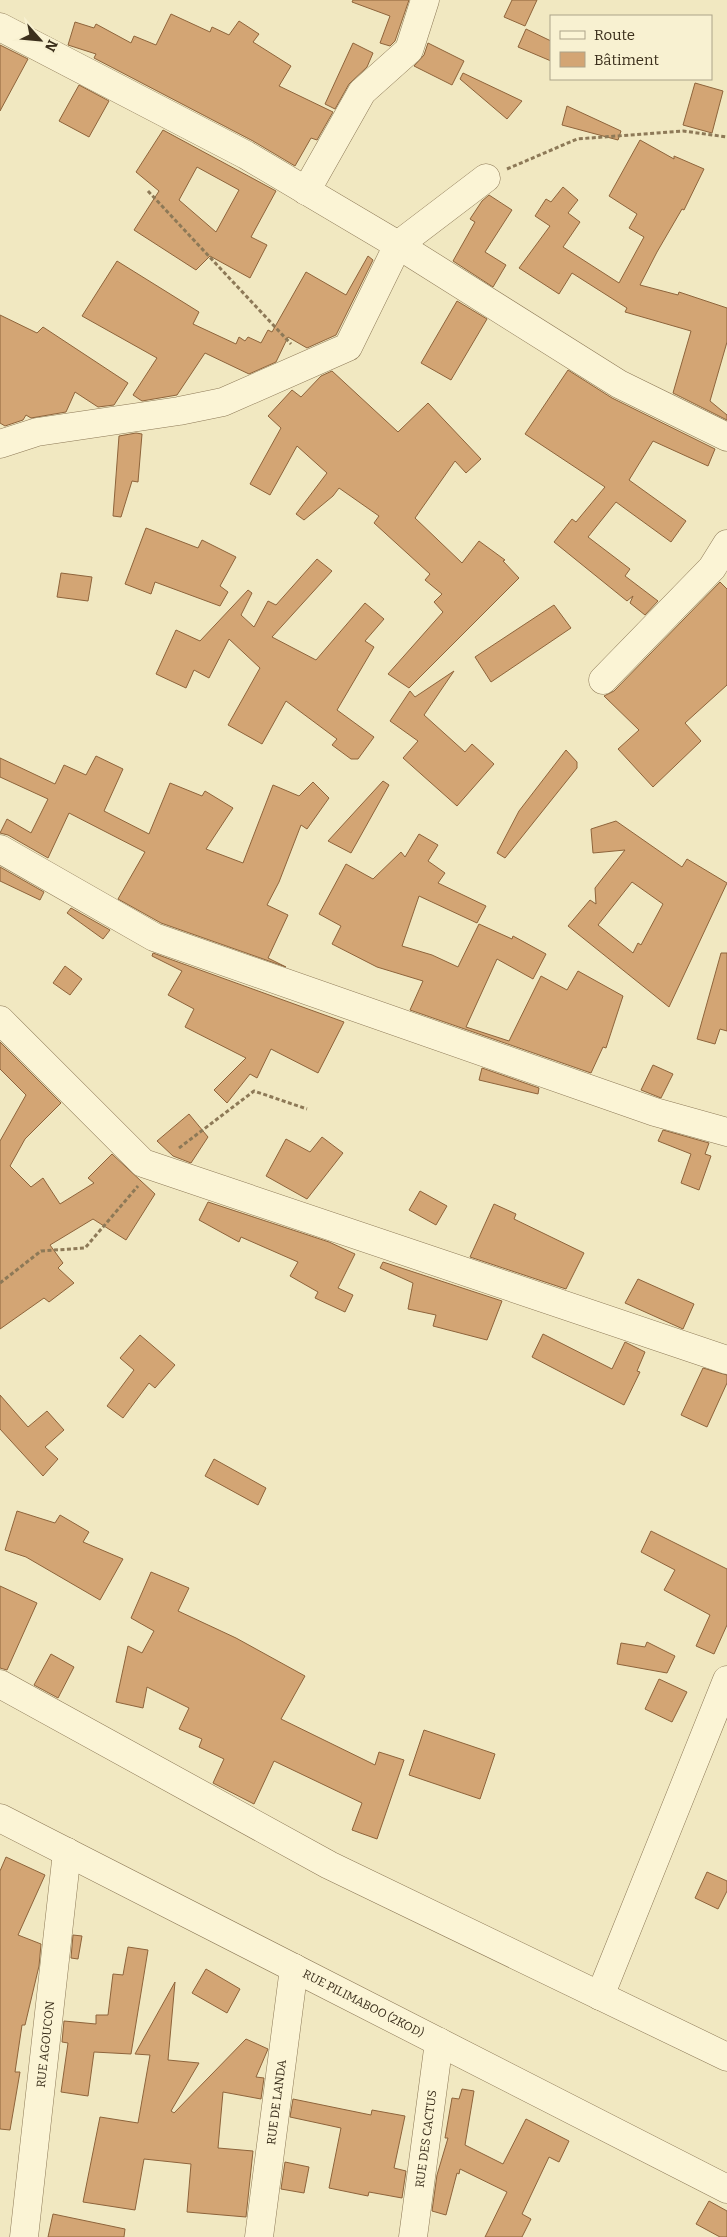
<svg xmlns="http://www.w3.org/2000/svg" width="727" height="2237" font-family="Bitter,serif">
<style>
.building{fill:#d3a574;stroke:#8e643b;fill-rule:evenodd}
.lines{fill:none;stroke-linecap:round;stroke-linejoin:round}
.minor-casing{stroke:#8d7957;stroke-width:29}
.path{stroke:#8d7957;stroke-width:3;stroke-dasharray:4 2.5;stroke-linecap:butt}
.minor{stroke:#fbf4d5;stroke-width:28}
.labels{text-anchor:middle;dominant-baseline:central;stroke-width:4.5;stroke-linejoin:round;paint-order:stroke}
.street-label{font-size:12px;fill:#3b2f1c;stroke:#f8f1d1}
</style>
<rect width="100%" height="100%" fill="#f1e8c1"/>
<path class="building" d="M353,0H409L395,41L390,46L380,43L390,16L352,2Z
M512,0H537L525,26L504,17Z
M171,14L210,32L212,27L229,35L239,21L259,34L253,42L291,66L279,86L333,112L317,140L311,138L295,166L253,141L94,58L96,54L68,45L75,22L94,28L96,24L131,43L134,36L156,45Z
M526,29L551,41V61L518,47Z
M353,43L373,53L367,67L349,84L335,109L325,104Z
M428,43L464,61L452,85L414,66L424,55Z
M0,45L28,59L0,111Z
M463,73L522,101L507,119L460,79Z
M695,83L723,91L712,133L683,125Z
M79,85L109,101L89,137L59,121Z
M567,106L621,131L618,140L562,125Z
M163,130L276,191L251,237L267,245L250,278L210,256L196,270L134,230L159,191L136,172ZM197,167L239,190L216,232L179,200Z
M640,140L674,159V156L704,169L684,210L682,209L657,252L640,285L678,295L679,292L727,308V342L710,401L727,415V420L673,393L691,331L625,312L627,308L572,273L559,294L519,268L550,226L535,216L546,199L551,202L563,187L578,200L568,213L580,222L563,247L619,283L644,237L629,228L637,214L609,196Z
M489,195L512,210L485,252L506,265L493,287L453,261L475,222L470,219L482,201Z
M368,256L373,260L336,335L307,348L288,337L276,362L249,374L205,353L177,395L142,401L133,395L157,358L82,316L117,261L199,312L193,324L236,344L239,337L245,341L248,337L261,343L268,330L272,332L306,272L346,295Z
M457,301L487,319L451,380L421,363Z
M0,315L37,333L43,327L128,383L114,405L98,407L75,392L66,412L31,418L26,415L23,420L5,426L0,423Z
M568,370L612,398L715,449L708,466L653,441L629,480L686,521L671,542L616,502L588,537L630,569L625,576L658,601L645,615L630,603L633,596L627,601L554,542L572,519L576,522L605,487L525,434Z
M332,371L398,432L428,403L481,459L466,473L455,461L415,518L462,563L479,541L505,560L503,561L519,578L409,688L388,674L443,612L434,602L442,594L425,580L430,574L374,523L379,516L339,488L333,496L304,520L296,514L327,473L297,446L270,495L250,484L281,428L268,416L292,390L301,397L321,376Z
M136,433L142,434L138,482L132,481L121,517L113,516L119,436Z
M146,528L198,548L202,540L236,557L220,586L228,592L220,606L155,582L151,594L125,584Z
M317,559L332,571L272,637L316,660L365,603L384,619L365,641L374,647L337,710L374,737L358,759H351L332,745L337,739L286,701L262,744L228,725L260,668L229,639L209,678L194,670L186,688L156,674L176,630L200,641L248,590L252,593L241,615L254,627L268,601L276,605Z
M61,573L92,577L88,601L57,597Z
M720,582L727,589V685L685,723L701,741L653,787L618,749L639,730L604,696L614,691Z
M554,605L571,628L491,682L475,657Z
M454,671L424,715L465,752L472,744L494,764L457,806L403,758L418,741L390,721L410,691L415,697Z
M566,750L577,762V768L505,858L497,853L519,811Z
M96,756L123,769L104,811L149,834L170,783L202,796L205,791L233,808L206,849L243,863L273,785L299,796L313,782L329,798L307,829L301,825L279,882L267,905L288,915L268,958L286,967L161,923L118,899L145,852L69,813L48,858L8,835L0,833L7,819L31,833L48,799L0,777V758L55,784L64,765L86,775Z
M383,781L389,785L351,853L328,841Z
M616,821L682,867L687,859L727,883L669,1007L568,926L590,900L596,904L595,888L625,850L593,853L591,829ZM632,882L663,904L641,945L638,943L633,953L598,925Z
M419,834L438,845L428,861L445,873L438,883L486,906L477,923L419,896L402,946L432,955L458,967L479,924L512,939L513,936L546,954L533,979L497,959L466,1027L509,1041L541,976L567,990L578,971L623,996L606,1048L603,1047L591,1073L410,1010L423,981L377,967L332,944L341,926L319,914L346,864L373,879L401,852L405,857Z
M0,867L44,892L40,900L0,881Z
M71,908L110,930L103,939L67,913Z
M153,953L344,1022L318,1073L271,1049L257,1078L250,1074L227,1103L214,1090L246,1058L185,1027L194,1009L168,995L182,971L152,956Z
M721,953H727V1031L720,1029L715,1044L697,1039Z
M65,966L82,979L70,995L53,983Z
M0,1042L61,1103L25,1139L10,1166L31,1187L43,1178L60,1204L94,1183L88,1178L112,1154L155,1194L126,1240L93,1219L50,1245L63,1263L58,1268L74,1283L49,1302L44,1298L0,1329V1141L26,1095L0,1069Z
M653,1065L673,1074L661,1098L641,1090Z
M482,1068L539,1088L538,1094L479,1080Z
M189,1114L208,1137L191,1163L173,1156L157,1141Z
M663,1130L709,1143L705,1154L711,1156L699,1190L681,1183L691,1154L658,1141Z
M322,1137L343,1153L307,1199L266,1176L286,1139L310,1152Z
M420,1191L447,1206L436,1225L409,1210Z
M208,1202L329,1242L355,1254L338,1288L353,1295L345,1312L315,1298L318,1292L290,1276L298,1262L241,1237L239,1242L199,1220Z
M494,1204L516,1214L514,1219L584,1253L566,1289L470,1257Z
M383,1262L502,1301L487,1340L433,1326L436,1315L408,1309L413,1283L380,1268Z
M638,1279L694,1304L683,1329L625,1303Z
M543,1334L612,1369L625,1342L645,1352L637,1371L640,1372L624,1405L532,1357Z
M140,1335L175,1365L155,1388L149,1383L123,1418L107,1406L134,1370L120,1358Z
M703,1368L727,1375V1383L707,1427L681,1415Z
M0,1395L28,1427L47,1411L64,1430L45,1447L58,1459L43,1476L0,1429Z
M214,1459L266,1488L258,1505L205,1476Z
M17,1511L55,1523L60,1515L89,1532L83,1542L123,1559L100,1600L26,1557L5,1550Z
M651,1531L727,1569V1625L714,1654L696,1646L710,1615L664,1590L675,1570L641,1552Z
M151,1572L189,1588L178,1611L236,1638L305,1676L281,1719L375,1765L379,1752L404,1760L377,1839L352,1830L362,1803L274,1761L254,1804L213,1783L224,1759L199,1747L202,1739L179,1729L189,1708L147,1687L143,1708L116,1702L128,1646L142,1653L154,1631L131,1618Z
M0,1586L37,1603L7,1670L0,1668Z
M647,1642L675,1656L667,1673L617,1664L621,1643L645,1647Z
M51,1654L74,1667L58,1698L34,1685Z
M659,1679L687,1692L672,1722L645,1709Z
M424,1730L495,1754L480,1799L409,1775Z
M6,1857L45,1875L18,1935L41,1944L39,1966L25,2025H22L15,2072H20L10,2130L0,2129V1871Z
M707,1872L727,1881V1891L718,1909L695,1898Z
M73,1935L82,1936L78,1959L71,1958Z
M128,1947L148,1950L131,2054L94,2052L88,2096L61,2092L68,2043L62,2042L64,2021L96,2024V2015H108L113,1974L123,1975Z
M206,1969L240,1989L227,2013L192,1993Z
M175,1982L168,2060L199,2063L171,2111L174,2113L246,2039L268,2049L256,2077L264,2078L261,2099L223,2092L218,2148L253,2151L246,2217L187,2212L191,2164L144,2159L135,2210L83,2202L100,2117L138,2123L150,2055L135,2054Z
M462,2089L474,2091L465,2145L503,2164L526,2119L569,2141L559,2162L549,2157L522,2214L531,2219L522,2237H485L507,2192L460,2169L459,2174L457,2173L446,2215L432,2211L437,2175L448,2138H445L452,2098L459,2099Z
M293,2099L371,2115L372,2110L405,2116L394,2168L406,2171L402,2198L369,2192L368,2196L329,2188L341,2128L290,2117Z
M285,2162L309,2167L304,2193L281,2189Z
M709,2201L727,2211V2237H720L696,2224Z
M53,2214L125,2229L124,2237H48Z"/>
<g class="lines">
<g class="minor-casing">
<g id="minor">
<path d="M0,27L246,155L398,245L619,384L727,437"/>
<path d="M306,191L362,92L409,50L425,0"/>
<path d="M0,444L37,432L179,411L223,402L348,347L398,245L486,178"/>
<path d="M603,680L712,568L727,544"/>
<path d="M0,849L154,937L655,1112L727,1132"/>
<path d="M0,1020L143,1163L727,1360"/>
<path d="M0,1684L329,1865L727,2057"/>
<path id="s1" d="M0,1818L727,2189"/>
<path d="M600,1996L727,1680"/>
<path id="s2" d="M24,2237L67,1852"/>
<path id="s3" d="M259,2237L294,1968"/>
<path id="s4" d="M413,2237L439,2042"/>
</g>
</g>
<path class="path" d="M507,169L577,139L683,131L727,137
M148,191L291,344
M179,1148L254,1091L307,1109
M0,1283L41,1251L85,1248L138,1186"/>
<use href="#minor" class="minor"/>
</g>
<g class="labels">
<g class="street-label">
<text stroke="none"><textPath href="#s1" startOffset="408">RUE PILIMABOO (2KOD)</textPath></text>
<text stroke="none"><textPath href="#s2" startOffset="194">RUE AGOUCON</textPath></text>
<text stroke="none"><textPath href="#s3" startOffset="136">RUE DE LANDA</textPath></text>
<text stroke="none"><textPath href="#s4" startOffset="99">RUE DES CACTUS</textPath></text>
</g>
</g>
<rect x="550" y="15" width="162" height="65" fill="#f8f1d1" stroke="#aca389"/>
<rect x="560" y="31" width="25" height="8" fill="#fbf4d5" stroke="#aca389"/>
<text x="594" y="40" font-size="15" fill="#3b2f1c">Route</text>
<rect x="560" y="52" width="25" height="15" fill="#d3a574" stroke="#aca389"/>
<text x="594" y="65" font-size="15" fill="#3b2f1c">Bâtiment</text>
<g transform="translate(40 40) rotate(117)" stroke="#f8f1d1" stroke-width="4" paint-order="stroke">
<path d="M0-4L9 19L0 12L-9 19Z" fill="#3b2f1c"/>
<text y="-8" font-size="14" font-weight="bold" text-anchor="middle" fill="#3b2f1c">N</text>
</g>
</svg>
